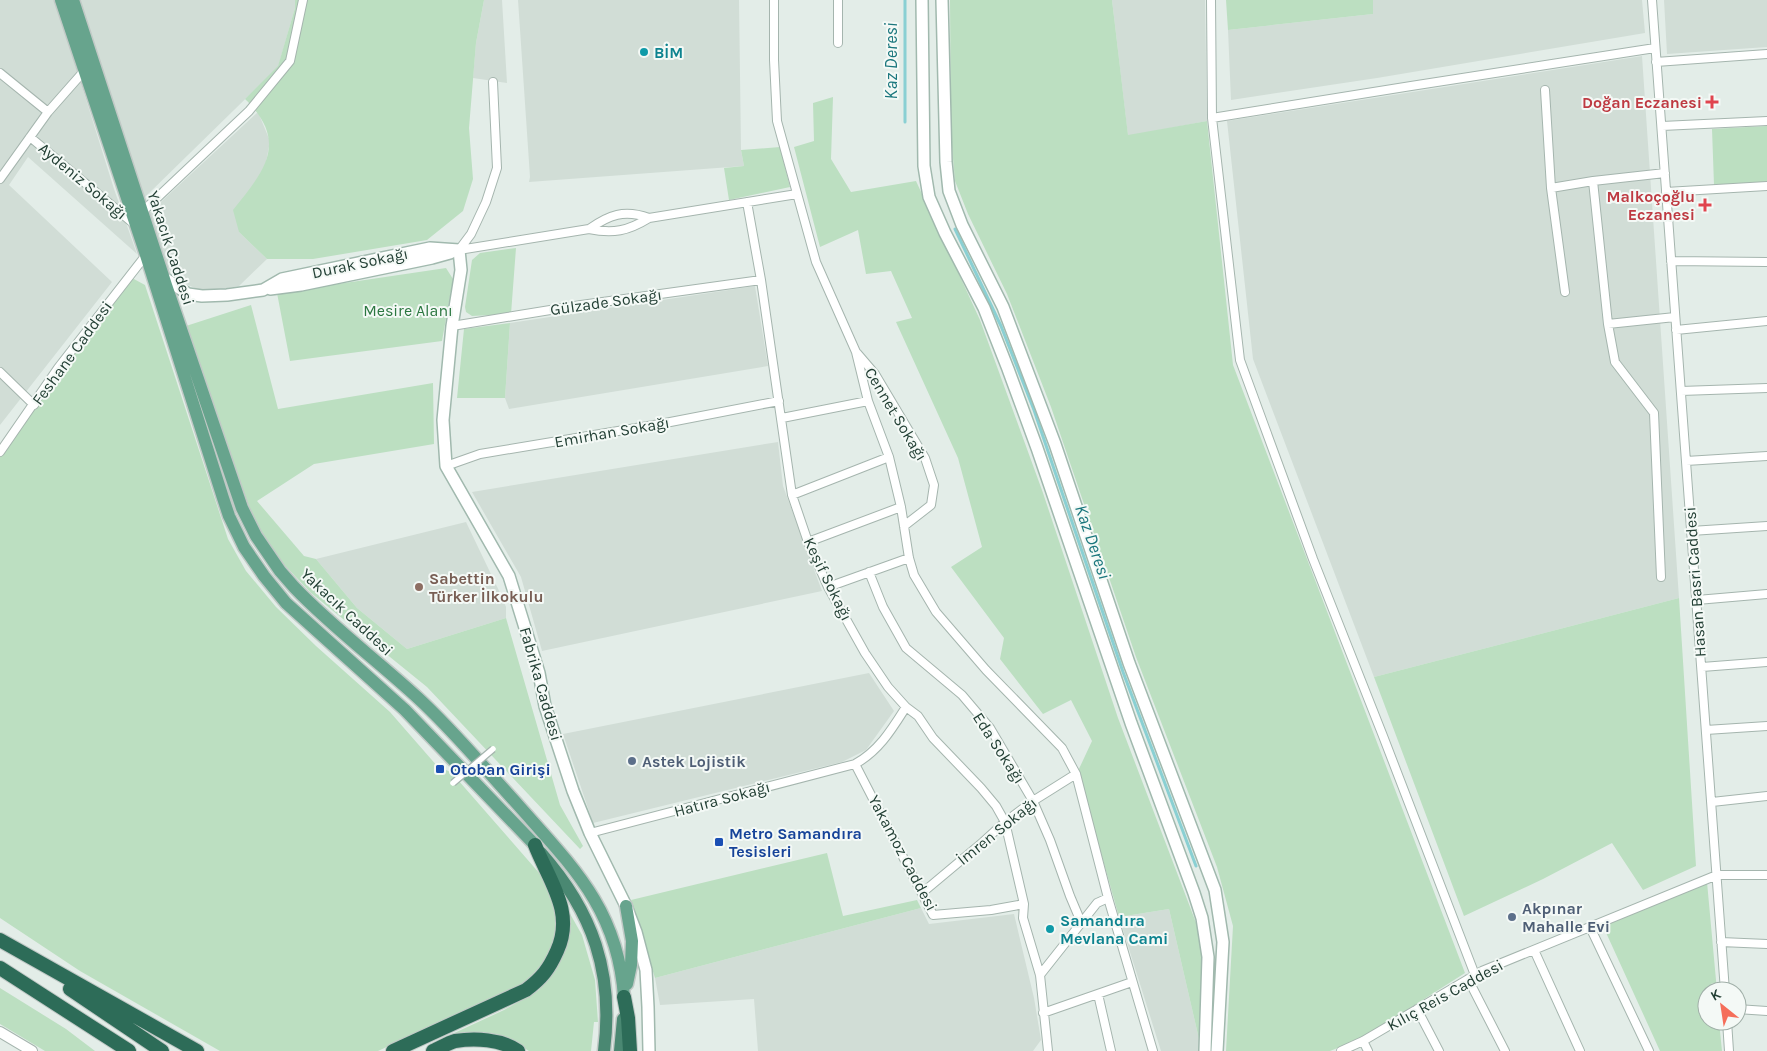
<svg xmlns="http://www.w3.org/2000/svg" width="1767" height="1051" font-family="Karla,sans-serif">
<style>
.built{fill:#d1ddd6}
.green{fill:#bcdfc1}
.lines{fill:none;stroke-linecap:round;stroke-linejoin:round}
.stream{stroke:#8ad0d3;stroke-width:3}
.minor-casing{stroke:#a5b5ae;stroke-width:10}
.tertiary-casing{stroke:#a5b5ae;stroke-width:12}
.secondary-casing{stroke:#a1b9ae;stroke-width:14}
.primary-casing{stroke:#c1c9c6;stroke-width:15}
.trunk-casing{stroke:#c1c9c6;stroke-width:15}
.motorway-casing{stroke:#c1c9c6;stroke-width:16}
.minor{stroke:#fff;stroke-width:8}
.tertiary{stroke:#fff;stroke-width:10}
.secondary{stroke:#fff;stroke-width:11}
.primary{stroke:#67a48d;stroke-width:12}
.trunk{stroke:#4a8872;stroke-width:12}
.motorway{stroke:#2d6c58;stroke-width:14}
.pedestrian-bridge-casing{stroke:#a5b5ae;stroke-width:8;stroke-linecap:butt}
.pedestrian-bridge{stroke:#fff;stroke-width:5.5}
.culture-dot{fill:#0f9aa8;stroke:#f4f9f6;stroke-width:2}
.health-dot{fill:#e0444e;stroke:#f4f9f6;stroke-width:2}
.education-dot{fill:#8d6e63;stroke:#f4f9f6;stroke-width:2}
.service-dot{fill:#5c6f8a;stroke:#f4f9f6;stroke-width:2}
.transit-dot{fill:#1a4fb4;stroke:#f4f9f6;stroke-width:2}
.labels{text-anchor:middle;dominant-baseline:central;stroke-width:4;stroke-linejoin:round;paint-order:stroke}
.culture-label{font-size:16px;font-weight:bold;fill:#0d838f;stroke:#f4f9f6;text-anchor:start}
.health-label{font-size:16px;font-weight:bold;fill:#be3a42;stroke:#f4f9f6;text-anchor:end}
.street-label{font-size:16px;fill:#223f34;stroke:#f4f9f6}
.park-label{font-size:16px;fill:#2b7740;stroke:#f4f9f6}
.education-label{font-size:16px;font-weight:bold;fill:#785e54;stroke:#f4f9f6;text-anchor:start}
.service-label{font-size:16px;font-weight:bold;fill:#4e5e75;stroke:#f4f9f6;text-anchor:start}
.transit-label{font-size:16px;font-weight:bold;fill:#164399;stroke:#f4f9f6;text-anchor:start}
.water-label{font-size:18px;font-style:italic;fill:#1b777d;stroke:#f4f9f6}
</style>
<rect width="100%" height="100%" fill="#e3ede8"/>
<path class="built" d="M0,0H55L114,189L137,254L28,157L9,185L112,282L0,425Z
M78,0H295V8L278,67L144,198Z
M484,0H502L507,83L473,78L476,43Z
M518,0H739L741,150L744,166L529,182L530,177Z
M1112,0H1205L1207,121L1128,136Z
M1373,0H1642L1645,33L1377,78L1231,100L1228,30L1373,14Z
M1664,0H1767V47L1667,54Z
M1642,56L1679,598L1374,677L1253,359L1227,121Z
M258,112L270,141L265,168L254,184L239,232L267,259L239,286L204,292L179,281L166,265L150,212Z
M755,286L768,366L509,409L505,398L510,323Z
M778,442L783,486L822,591L542,651L521,577L472,492Z
M466,522L501,595L506,607V618L407,649L357,608L316,559Z
M869,673L894,711L866,750L842,762L593,823L563,734Z
M921,908L929,924L1014,914L1034,998L1041,1040L1033,1051H758L754,999L660,1005L655,978Z
M1169,909L1199,1039V1051H1161L1119,917Z"/>
<path class="green" d="M295,0H484L476,43L469,128L473,179L463,211L427,240L313,259H267L239,232L233,210C265,170 289,142 245,99L278,66L295,8Z
M950,0H1112L1128,135L1207,121L1233,365L1465,973L1363,1038L1330,1051H1226L1233,926L1217,867L1136,657L1051,407L1007,294L968,214L955,181L951,136Z
M1226,0H1373V14L1228,30Z
M833,97L831,159L851,192L916,181L980,320L1043,493L1118,718L1203,941L1199,1039L1169,909L1119,917L1078,771L1092,741L1071,700L1043,714L1000,659L1004,638L951,567L982,547L958,458L896,322L912,318L891,271L866,274L858,230L820,247L794,147L814,141L813,103Z
M1767,126V183L1714,185L1712,129Z
M780,147L790,187L729,200L724,168L744,166L741,150Z
M516,248L511,314L472,316L466,312L465,307L472,260L480,253Z
M446,268L453,279L442,341L290,361L277,293Z
M132,278L145,285L228,539L246,571L276,607L316,646L390,712L438,767L451,772L547,882L558,921L550,955L525,983L378,1051H220L80,971L0,918V454L13,433Z
M251,305L278,409L433,383L434,444L314,464L257,501L304,556L316,559L357,608L407,649L506,618L560,805L583,846L580,849L427,687L311,593L276,556L253,518L186,326Z
M510,323L505,398H457L464,329Z
M1679,598L1696,866L1643,890L1612,843L1543,879L1464,916L1374,677Z
M827,853L843,916L917,900L921,908L655,978L631,900Z
M1707,882L1717,991H1707V1021H1719L1722,1051H1660L1603,926Z
M569,912L582,935L595,980L598,1022H594L591,1051H529L507,1038L490,1033L489,1036L468,1033L450,1035L504,1010L539,990L569,932Z
M0,988L66,1029L95,1051H45L0,1024Z"/>
<g class="lines">
<path class="stream" d="M905,0V122
M955,229L1001,326L1034,410L1123,672L1196,866"/>
<g class="minor-casing">
<path id="minor" d="M774,0V60L777,121L816,262L856,352L868,401L889,457L901,507L909,558L914,575L936,612L986,670L1062,748L1076,774L1108,898L1153,1051
M1211,0L1212,118
M1652,0L1725,991
M838,43V0
M1656,62L1767,54
M0,73L48,112
M1545,90L1551,188L1593,181L1608,324L1675,317
M1662,126L1767,121
M30,137L134,224
M0,179L48,112L85,70
M1593,181L1665,173
M1551,188L1565,292
M1666,192L1767,186
M747,202L761,280L792,495L808,542L828,587L865,653L888,687L906,707L918,716L933,738L981,788L996,806L1005,822L1024,904
M142,212L249,111L290,61L303,0
M589,229C609,215 624,209 649,218
M459,250L589,229C613,234 628,231 649,218L797,194
M459,250L471,234L486,202L497,168L493,82
M1671,261L1767,262
M1608,324L1615,362L1654,413L1661,577
M452,326L581,305L761,280
M1676,330L1767,321
M857,353L875,374L925,458L934,485L931,505L904,526
M0,372L34,405
M1681,391L1767,388
M782,418L868,401
M0,452L58,368L146,255
M1686,461L1767,456
M446,466L480,454L660,424L779,401
M792,495L889,457
M1691,531L1767,526
M808,542L901,507
M869,572L883,607L906,648L962,695L990,728L1033,801L1050,840L1070,896L1081,922
M828,587L909,558
M1697,600L1767,594
M1702,667L1767,662
M1706,730L1767,726
M855,764L933,915L991,910L1024,904L1023,918L1040,975L1048,1051
M1712,802L1767,796
M590,833L855,764C879,751 892,729 906,707
M922,893L983,842L1005,822L1033,801L1076,774
M1590,927L1649,1051
M1721,942L1767,944
M1534,950L1580,1051
M1040,975L1097,903L1108,898
M1475,975L1383,736L1313,559L1240,360L1212,118L1411,86L1655,48
M1468,979L1505,1051
M1098,994L1111,1051
M1417,1009L1439,1051
M1737,1009L1767,1011
M1043,1013L1132,982
M1727,1021L1729,1051
M1363,1041L1368,1051
M1341,1051L1363,1041L1482,971L1717,875H1767"/>
</g>
<g class="tertiary-casing">
<path id="tertiary" d="M0,1032L32,1051"/>
</g>
<g class="secondary-casing">
<path id="secondary" d="M922,0L924,166L929,197L945,233L984,308L1008,369L1037,448L1131,723L1194,893L1202,918L1208,957L1205,1051
M942,0L946,162L949,191L962,225L1003,307L1055,444L1129,663L1215,890L1223,942L1217,1051
M459,250L461,270L452,326L443,420L446,466L509,576L539,673L545,706L573,791L590,833L626,906L636,932L646,970L648,1007L649,1051
M163,277L188,294L202,296L227,295L263,290L282,279L430,248L459,250
M270,289L301,285L432,258L450,253"/>
</g>
<g class="primary-casing">
<path id="primary" d="M61,0L146,255L223,498L229,516L244,547L264,576L286,603L405,710L535,845
M73,0L166,285L242,508L256,536L280,571L294,587C332,627 378,661 418,698C454,731 486,770 519,806C573,867 618,910 624,997
M626,906L632,941L631,965L627,984"/>
</g>
<g class="trunk-casing">
<path id="trunk" d="M541,853C593,912 614,973 604,1051
M620,1051L623,1019"/>
</g>
<g class="motorway-casing">
<path id="motorway" d="M0,940L197,1051
M0,968L129,1051
M70,989L162,1051
M624,997L628,1018L630,1051
M393,1051L526,990C542,978 549,969 557,951C575,912 549,881 535,845
M433,1051C440,1048 448,1043 455,1041C475,1038 501,1039 518,1051"/>
</g>
<use href="#minor" class="minor"/>
<use href="#tertiary" class="tertiary"/>
<use href="#secondary" class="secondary"/>
<use href="#primary" class="primary"/>
<use href="#trunk" class="trunk"/>
<use href="#motorway" class="motorway"/>
<g class="pedestrian-bridge-casing">
<path id="pedestrian-bridge" d="M453,783L493,749"/>
</g>
<use href="#pedestrian-bridge" class="pedestrian-bridge"/>
</g>
<g class="culture-dot">
<circle cx="644" cy="52" r="5"/>
<circle cx="1050" cy="929" r="5"/>
</g>
<g class="health-dot">
<path d="M1709.5 94.5h5v5h5v5h-5v5h-5v-5h-5v-5h5z"/>
<path d="M1702.5 197.5h5v5h5v5h-5v5h-5v-5h-5v-5h5z"/>
</g>
<circle class="education-dot" cx="419" cy="587" r="5"/>
<g class="service-dot">
<circle cx="632" cy="761" r="5"/>
<circle cx="1512" cy="917" r="5"/>
</g>
<g class="transit-dot">
<rect x="435" y="764" width="10" height="10" rx="2.5"/>
<rect x="714" y="837" width="10" height="10" rx="2.5"/>
</g>
<g class="labels">
<g class="culture-label">
<text x="654" y="52">BİM</text>
<text x="1060" y="920">Samandıra<tspan x="1060" dy="18">Mevlana Cami</tspan></text>
</g>
<g class="health-label">
<text x="1702" y="102">Doğan Eczanesi</text>
<text x="1695" y="196">Malkoçoğlu<tspan x="1695" dy="18">Eczanesi</tspan></text>
</g>
<g class="street-label">
<text transform="translate(83 181) rotate(40)">Aydeniz Sokağı</text>
<text transform="translate(171 248) rotate(72)">Yakacık Caddesi</text>
<text transform="translate(360 263) rotate(-12)">Durak Sokağı</text>
<text transform="translate(606 302) rotate(-8)">Gülzade Sokağı</text>
<text transform="translate(72 353) rotate(-54)">Feshane Caddesi</text>
<text transform="translate(896 414) rotate(59)">Cennet Sokağı</text>
<text transform="translate(612 432) rotate(-10)">Emirhan Sokağı</text>
<text transform="translate(828 579) rotate(64)">Keşif Sokağı</text>
<text transform="translate(1695 582) rotate(-94)">Hasan Basri Caddesi</text>
<text transform="translate(347 612) rotate(43)">Yakacık Caddesi</text>
<text transform="translate(541 684) rotate(74)">Fabrika Caddesi</text>
<text transform="translate(999 748) rotate(57)">Eda Sokağı</text>
<text transform="translate(722 799) rotate(-15)">Hatıra Sokağı</text>
<text transform="translate(997 831) rotate(-39)">İmren Sokağı</text>
<text transform="translate(903 853) rotate(62)">Yakamoz Caddesi</text>
<text transform="translate(1445 995) rotate(-29)">Kılıç Reis Caddesi</text>
</g>
<g class="park-label">
<text x="408" y="310">Mesire Alanı</text>
</g>
<g class="education-label">
<text x="429" y="578">Sabettin<tspan x="429" dy="18">Türker İlkokulu</tspan></text>
</g>
<g class="service-label">
<text x="642" y="761">Astek Lojistik</text>
<text x="1522" y="908">Akpınar<tspan x="1522" dy="18">Mahalle Evi</tspan></text>
</g>
<g class="transit-label">
<text x="450" y="769">Otoban Girişi</text>
<text x="729" y="833">Metro Samandıra<tspan x="729" dy="18">Tesisleri</tspan></text>
</g>
<g class="water-label">
<text transform="translate(891 61) rotate(-90)">Kaz Deresi</text>
<text transform="translate(1093 542) rotate(71)">Kaz Deresi</text>
</g>
</g>
<g transform="translate(1722 1006) rotate(330)"><circle r="24" fill="#f4f9f6" stroke="#a0afa8"/>
<path d="M0-4L9 19L0 12L-9 19Z" fill="#f56e5a"/>
<text y="-8" font-size="14" font-weight="bold" text-anchor="middle" fill="#223f34">K</text>
</g>
</svg>
